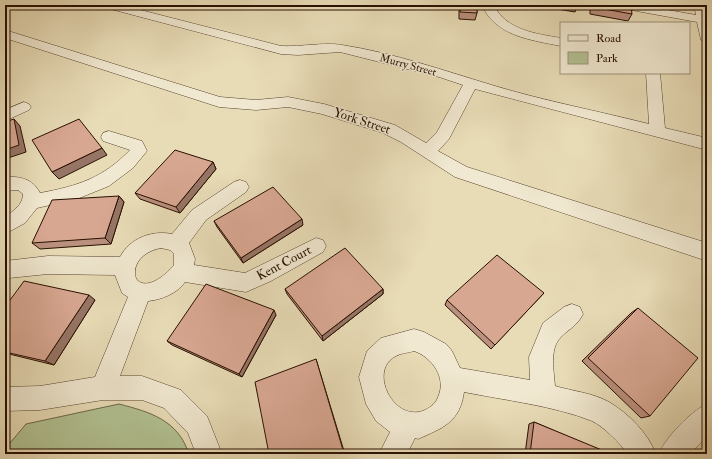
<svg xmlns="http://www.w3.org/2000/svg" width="712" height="459" font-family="'IM FELL Double Pica',serif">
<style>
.green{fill:#b2c192;stroke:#6d6849}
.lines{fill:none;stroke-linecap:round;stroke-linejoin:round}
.minor-casing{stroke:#58422e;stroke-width:1}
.minor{fill:#f0e8d0;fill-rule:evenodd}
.wall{fill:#ba907e;stroke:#280f00}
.shaded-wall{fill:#977566;stroke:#280f00}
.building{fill:#d8a792;stroke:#280f00}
.labels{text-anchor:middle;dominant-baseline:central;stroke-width:3;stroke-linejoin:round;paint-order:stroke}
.far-street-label{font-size:11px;fill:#280f00;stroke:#f0e8d0}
.street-label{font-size:13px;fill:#280f00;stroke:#f0e8d0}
</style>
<rect width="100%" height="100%" fill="#e8dcb7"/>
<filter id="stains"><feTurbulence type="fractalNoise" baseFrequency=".005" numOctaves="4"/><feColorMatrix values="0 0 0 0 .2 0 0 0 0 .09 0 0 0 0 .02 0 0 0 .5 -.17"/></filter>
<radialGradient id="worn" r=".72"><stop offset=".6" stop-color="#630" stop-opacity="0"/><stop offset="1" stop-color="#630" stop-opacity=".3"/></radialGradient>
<path class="green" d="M119,404C150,412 178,420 189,454H5V449L26,424Z"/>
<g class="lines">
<g class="minor-casing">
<path id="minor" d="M101,5H121L281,46C300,47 326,42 342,45C394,53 445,71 495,86C545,101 598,111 649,124L646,73H660L665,128L707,138V150L475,89L449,139L438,151L467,167L707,243V261L455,177L401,142L383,133L322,114L288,107L256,110L219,107L5,38V30L220,97L256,100L288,97L324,104L395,125L426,143L437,132L463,85L439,77L340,52L298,55L281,54L103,7Z
M482,5H494C505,30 537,34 561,38V46C531,40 495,36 482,5Z
M614,5H640L696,15L694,5H706L707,44L701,40L697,22L620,8Z
M24,102L29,104L31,107L29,110L5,121V110Z
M109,131L142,141L147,151L133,168L109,186L77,199L37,208L25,223L5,234V217C13,211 23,205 23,194L18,190L5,191V177C20,176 33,179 40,193C78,186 103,178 130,150L103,141L101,137L103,133Z
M240,180L246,182L249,187L246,192L206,220L189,243L195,259L194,265L245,273L316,238L323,240L326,246L323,252L271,281L246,292L185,282C178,293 161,300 148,301L120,376H142L181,390L207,416L222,454H196L188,433L164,408L142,400H103L40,410L5,411V387L40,386L95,377L128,297L122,293L115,275L48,274L9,278L5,277V261L48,256L120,257C130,238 152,230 172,234L192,210L234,182ZM161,248L170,250L174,254V265C168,273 148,291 137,280C135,277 135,274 135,271C136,258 149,250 161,248Z
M572,304L580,307L583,314C578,325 569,329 561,337C549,349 554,371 555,386C572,391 593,393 609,402C629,414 647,432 656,454H628C621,444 603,426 592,421C555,406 504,400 464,392C460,422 443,428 418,439L415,438L407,454H379L390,432L376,421L366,404L359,377L367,351L381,338L414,329L424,332L446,344L452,351L460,368L530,380L529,357L543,323L564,307ZM414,351C432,357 447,378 438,397C436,403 431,407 425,410C394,424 367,370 396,356C401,353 408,353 414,351Z
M707,404V436L690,454H659C665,438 691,411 707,404Z"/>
</g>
<use href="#minor" class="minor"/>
</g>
<path class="wall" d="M459,5H477V13L475,20L459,19Z
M546,5H578L575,12L545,7Z
M591,5H623L632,14L628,21L590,14V7Z
M213,162L216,169L180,213L140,199L135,193Z
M119,196L124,202L111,244L40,249L32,243Z
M214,221L303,225L243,263L217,227Z
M285,289H383V294L323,341L287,294Z
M544,293L491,349L445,305L447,300Z
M95,300L54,365L5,353V307Z
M638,308L650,416L641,418L582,361L631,313Z
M276,315L242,377L172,345L167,341Z
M534,422L609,454H525L529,424Z"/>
<path class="shaded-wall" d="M14,119L20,126L26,152L5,159V150Z
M102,148L107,155L59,179L52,172Z
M213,162L216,169L180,213L176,207Z
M119,196L124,202L111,244L105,238Z
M302,219L303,225L243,263L241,258Z
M5,259L8,300L5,301Z
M383,289V294L323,341L322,336Z
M89,295L95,300L54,365L45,361Z
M274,310L276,315L242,377L239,374Z
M316,359L344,451L336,454H333Z"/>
<path class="building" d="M461,5H477V13L460,12Z
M593,5H623L631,6L632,14L593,7Z
M14,119L19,145L5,150V122Z
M79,119L102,148L52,172L32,140Z
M175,150L213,162L176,207L135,193Z
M273,187L302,219L241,258L214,221Z
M119,196L105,238L32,243L52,200Z
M345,248L383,289L322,336L285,289Z
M497,255L544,293L495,345L447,300Z
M24,281L89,295L45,361L5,352V307Z
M206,284L274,310L239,374L167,341Z
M638,308L698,358L650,416L588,358Z
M316,359L343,450L333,454H269L255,382Z
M534,422L609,453V454H530Z"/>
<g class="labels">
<g class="far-street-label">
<text transform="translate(408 65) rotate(15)">Murry Street</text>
</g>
<g class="street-label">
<text transform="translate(362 121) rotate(18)">York Street</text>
<text transform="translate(284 263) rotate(-28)">Kent Court</text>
</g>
</g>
<rect width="712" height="459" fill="none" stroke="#e8dcb7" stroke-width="20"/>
<rect x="6" y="6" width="700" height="447" fill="none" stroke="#280f00" stroke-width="2"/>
<rect x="10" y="10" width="692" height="439" fill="none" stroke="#280f00"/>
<rect x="560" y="22" width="130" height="52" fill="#f0e8d0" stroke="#a0917d"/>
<rect x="568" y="35" width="20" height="6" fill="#f0e8d0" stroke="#a0917d"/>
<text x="596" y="42" font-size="12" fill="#280f00">Road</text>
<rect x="568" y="52" width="20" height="12" fill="#b2c192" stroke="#a0917d"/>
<text x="596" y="62" font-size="12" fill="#280f00">Park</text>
<rect width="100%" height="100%" filter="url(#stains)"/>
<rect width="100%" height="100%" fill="url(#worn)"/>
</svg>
